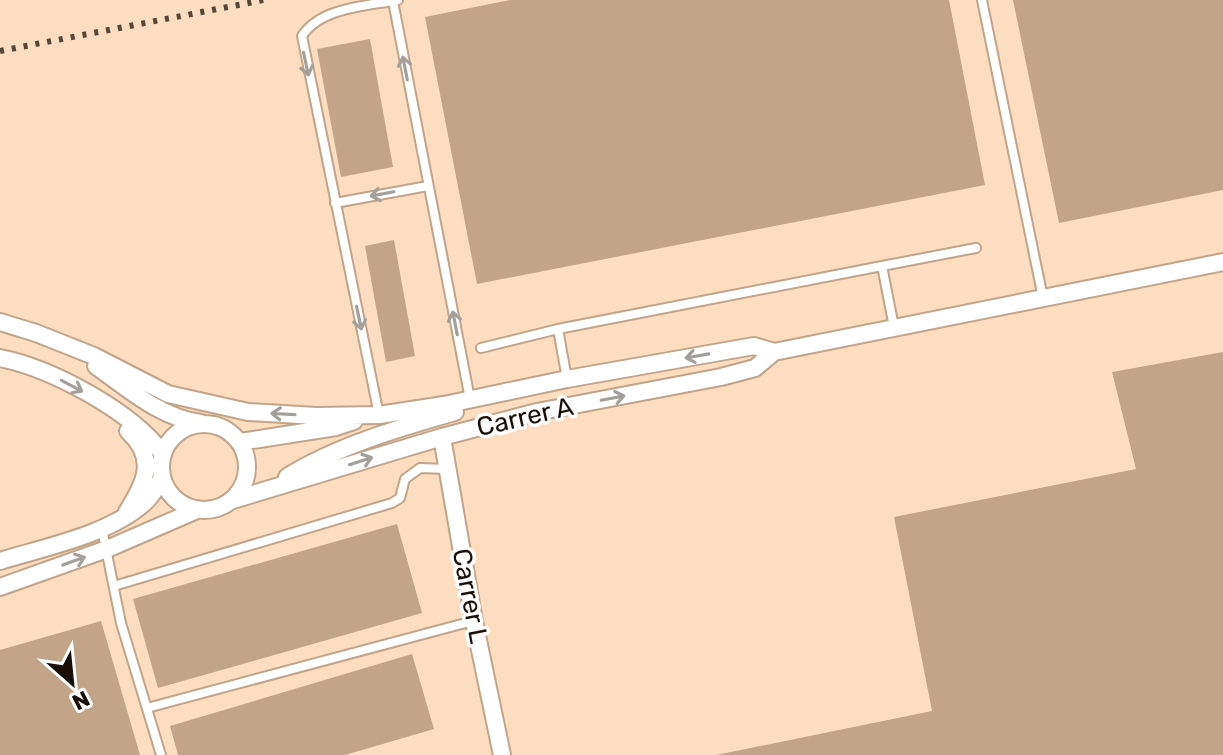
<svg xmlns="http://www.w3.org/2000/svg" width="1223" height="755" font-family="Rubik,sans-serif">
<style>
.building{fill:#c2a489}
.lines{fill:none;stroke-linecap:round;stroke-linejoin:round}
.service-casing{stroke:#c1a489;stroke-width:12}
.minor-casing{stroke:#c1a489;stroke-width:20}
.service{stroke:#fff;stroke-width:8}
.minor{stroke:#fff;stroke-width:16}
.rail{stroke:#564637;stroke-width:6;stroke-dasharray:4 8;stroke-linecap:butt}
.oneway{stroke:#a39f9b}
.labels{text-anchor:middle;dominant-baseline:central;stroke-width:7;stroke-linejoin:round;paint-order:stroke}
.street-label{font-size:26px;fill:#1a0f06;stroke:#fff}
</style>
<rect width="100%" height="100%" fill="#fcddc0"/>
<path class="building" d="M510,0H949L985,185L477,284L425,17Z
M1013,0H1223V190L1059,223Z
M370,39L393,167L341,177L317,49Z
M394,240L415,356L386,362L365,246Z
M1223,352V755H716L932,711L894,517L1136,469L1112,372Z
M397,524L422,613L158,688L133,599Z
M101,621L140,755H0V650Z
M412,654L434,729L345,755H178L170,726Z"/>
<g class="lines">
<g class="service-casing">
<path id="service" d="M982,0L1043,298
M393,1L470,399
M335,203L428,186
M882,266L976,248
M481,348L558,329
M567,379L558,329L882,266L894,327
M379,415L302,36C321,7 367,6 398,0
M102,529L121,623L161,755
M114,586L392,503L400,498L405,479L420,468L447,469
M147,708L473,621"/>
</g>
<g class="minor-casing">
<path id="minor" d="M0,322L36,333L94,356L168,394L248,412L316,416L379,415L444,405L567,379L754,346L774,352L1223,262
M0,358C51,368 132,411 163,454
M96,366C127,388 162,419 201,423
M161 467a43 43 0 1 1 86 0a43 43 0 1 1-86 0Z
M442,437L474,621L502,755
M240,442L336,427L354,421
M287,477C337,446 399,428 455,412
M233,500L442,437L537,412L721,377L755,368L774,352
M127,512C145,482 158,459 128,431
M0,561C45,547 108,535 144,503C151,497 157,487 162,478
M0,587L107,549L197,510"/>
</g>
<use href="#service" class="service"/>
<use href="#minor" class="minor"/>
<path class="rail" d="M0,51L264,0"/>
</g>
<defs><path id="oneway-shaft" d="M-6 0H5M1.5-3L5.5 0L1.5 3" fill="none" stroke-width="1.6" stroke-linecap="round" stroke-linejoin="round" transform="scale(2)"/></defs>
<g class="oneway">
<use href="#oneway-shaft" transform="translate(306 64) rotate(78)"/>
<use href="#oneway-shaft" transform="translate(405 68) rotate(-101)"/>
<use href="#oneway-shaft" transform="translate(382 194) rotate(169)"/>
<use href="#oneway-shaft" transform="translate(359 318) rotate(78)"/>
<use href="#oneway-shaft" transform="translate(455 323) rotate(-101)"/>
<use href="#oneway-shaft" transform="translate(697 356) rotate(170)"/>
<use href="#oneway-shaft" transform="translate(72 386) rotate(28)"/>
<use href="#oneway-shaft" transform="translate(613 398) rotate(-11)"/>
<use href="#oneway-shaft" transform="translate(283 414) rotate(-177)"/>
<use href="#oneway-shaft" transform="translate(361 461) rotate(-18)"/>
<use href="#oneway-shaft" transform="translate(74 561) rotate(-20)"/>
</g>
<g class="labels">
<g class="street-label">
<text transform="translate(525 417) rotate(-13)">Carrer A</text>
<text transform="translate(470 596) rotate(79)">Carrer L</text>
</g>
</g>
<g transform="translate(72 683) rotate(153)" stroke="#ffffff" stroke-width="6" paint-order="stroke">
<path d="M0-6L14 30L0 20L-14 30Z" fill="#1a0f06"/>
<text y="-12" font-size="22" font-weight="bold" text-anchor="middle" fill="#1a0f06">N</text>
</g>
</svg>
